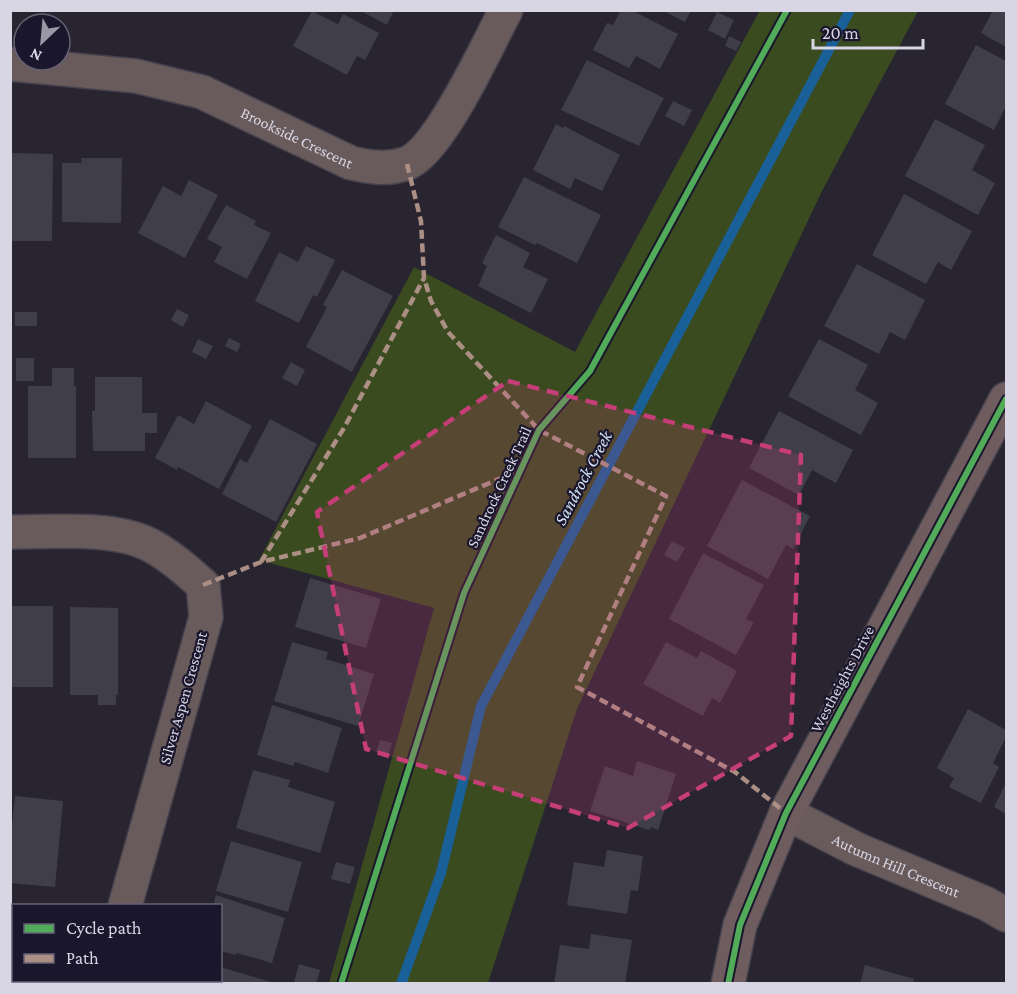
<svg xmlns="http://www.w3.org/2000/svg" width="1017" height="994" font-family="'Crimson Pro',serif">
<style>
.green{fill:#3b4b20}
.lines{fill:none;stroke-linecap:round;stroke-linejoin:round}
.stream{stroke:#196098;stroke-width:10}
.building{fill:#403e49}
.street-casing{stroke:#45424d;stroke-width:36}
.secondary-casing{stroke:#45424d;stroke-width:36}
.path{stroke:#6a6061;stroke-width:4;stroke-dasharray:6 3;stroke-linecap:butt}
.street{stroke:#695b5b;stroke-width:33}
.secondary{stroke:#6e5c5e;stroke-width:33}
.quiet{stroke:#ac8f84;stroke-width:4.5;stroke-dasharray:9 4.5;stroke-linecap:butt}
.cycleway-casing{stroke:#1a162c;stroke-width:10}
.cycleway{stroke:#51ab58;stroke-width:6}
.marked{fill:#c63e77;fill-opacity:0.2;stroke:#c63e77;stroke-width:4.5;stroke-dasharray:12 8;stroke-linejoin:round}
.labels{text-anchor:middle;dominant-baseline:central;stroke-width:4.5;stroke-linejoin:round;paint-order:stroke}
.street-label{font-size:16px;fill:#d8d6e5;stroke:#1a162c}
.water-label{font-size:18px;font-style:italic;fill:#d1e2f3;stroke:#1a162c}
</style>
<rect width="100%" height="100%" fill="#282531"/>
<path class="green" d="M760,10L918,11L822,191L577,709L488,983H329L434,608L259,560L414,267L575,352Z"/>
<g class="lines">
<path class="stream" d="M401,984L441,873L481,706L850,10"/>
</g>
<path class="building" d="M359,10H394L387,25Z
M621,10H631L678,34L660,69L636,56L629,68L593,50L607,23L613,25Z
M662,10H691L685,22Z
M993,10H1006V47L981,33Z
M312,11L338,24L343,14L379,33L365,60L357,56L347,75L293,46Z
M717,12L734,20L725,39L708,30Z
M729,36L741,42L736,51L725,46Z
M976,45L1006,61V106L994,130L945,104Z
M587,60L664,98L639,146L561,110Z
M673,101L692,110L684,126L665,116Z
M935,119L985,145L972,170L995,183L978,215L905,176Z
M556,124L563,128L564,126L620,155L602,191L575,178L570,189L533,170Z
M10,153L53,154L52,241H10Z
M81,158H122L121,223L62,222V163H82Z
M524,177L601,215L577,263L537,243L535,245L498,227Z
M189,180L218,195L185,258L138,233L163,186L181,196Z
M904,194L972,231L951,270L938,262L926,284L872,255Z
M226,205L256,221L254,225L271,233L247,279L214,262L222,247L207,239Z
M496,235L530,253L523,267L548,279L531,313L478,286L487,266L482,263Z
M306,246L335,260L317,297L313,295L299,323L255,301L279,252L298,262Z
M857,264L925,300L905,340L890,332L879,354L824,326Z
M342,270L393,296L352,372L306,347L327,307L323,305Z
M177,309L189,315L183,327L171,320Z
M15,312H37V326H15Z
M229,338L241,344L237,352L225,346Z
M198,339L213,346L206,359L192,352Z
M819,339L868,365L855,390L878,403L861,435L788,396Z
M16,358H34V381H16Z
M291,362L305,370L297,386L282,378Z
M52,368H74V386H76V458H28V386H52Z
M95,377H142V413H157V433H145V451H93L92,411H95Z
M206,401L252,426L219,489L178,467L177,470L155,458L178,415L194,424Z
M779,411L853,450L836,483L812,470L799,495L749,468Z
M270,419L317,444L276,522L222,494L240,459L247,463Z
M742,480L810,516L793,549L786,545L768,579L707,546Z
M672,541L685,548L677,562L664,555Z
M703,553L764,585L746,619L754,622L736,655L669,619Z
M310,578L381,599L366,648L295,627Z
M10,606H53V687H10Z
M70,607L118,608V695H116V705H98V695H70Z
M292,642L328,652L326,659L374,674L358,726L274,701Z
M666,642L697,658L701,651L737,671L720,703L712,698L703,716L643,684Z
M272,705L342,728L328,773L295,762L293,766L257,755Z
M968,709L1006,730V737L993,763L999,767L981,803L949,787L954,778L937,768Z
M380,740L392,743L388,756L376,752Z
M637,761L676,774L658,830L651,827L649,830L590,811L605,766L633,776Z
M253,770L290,780L288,787L335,802L320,853L236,828Z
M1006,783V814L994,807Z
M15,796L63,801L55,887L10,883V844Z
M231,841L302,862L288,912L216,891Z
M607,850L643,856L638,891L631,890L627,914L567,905L574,862L604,867Z
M336,862L355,867L350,884L331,879Z
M216,895L285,918L272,963L237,953L236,955L220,951V906H213Z
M591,934L632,940L625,984H554L560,945L589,949Z
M299,964L320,970L316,984L294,982Z
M865,965L914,979L913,984H860Z
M220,967L275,983V984H190L191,980H220Z"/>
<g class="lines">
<g class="street-casing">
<g id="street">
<path id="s1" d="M10,64L136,76L202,92L351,163C369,167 386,170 405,164C439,154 488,43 506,10"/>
<path d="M10,532C51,532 111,526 148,544C168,554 186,570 203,585L206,617L125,906"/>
<path id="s2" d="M786,813L856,849L987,904L1006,915"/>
<path d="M10,968H14"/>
</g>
</g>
<g class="secondary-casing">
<path id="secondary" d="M728,984L740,925L786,813L1006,399"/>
</g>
<path class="path" d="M112,980L113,984"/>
<use href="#street" class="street"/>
<use href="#secondary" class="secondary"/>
<path class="quiet" d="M407,164L421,221L424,278L431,301L448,332L539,430L666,496L577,687L735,772L786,813
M261,562L344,428L424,278
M203,585L261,562L360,538L520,470"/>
<g class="cycleway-casing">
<path id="cycleway" d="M341,984L464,593L539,430L590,371L787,10
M728,984L740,925L786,813L1006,399"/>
</g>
<use href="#cycleway" class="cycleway"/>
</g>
<path class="marked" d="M508,381L801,455L791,736L628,828L366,749L317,512Z"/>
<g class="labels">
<g class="street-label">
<text stroke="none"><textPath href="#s1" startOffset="300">Brookside Crescent</textPath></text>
<text transform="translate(499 487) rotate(-65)">Sandrock Creek Trail</text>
<text transform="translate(842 679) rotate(-62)">Westheights Drive</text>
<text transform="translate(183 698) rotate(-74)">Silver Aspen Crescent</text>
<text stroke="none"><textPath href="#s2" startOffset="122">Autumn Hill Crescent</textPath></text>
</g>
<g class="water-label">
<text transform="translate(583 478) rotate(-62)">Sandrock Creek</text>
</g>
</g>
<rect width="1017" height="994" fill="none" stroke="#d8d6e5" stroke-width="24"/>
<rect x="12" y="904" width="210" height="78" fill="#1a162c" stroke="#666376" stroke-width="1.5"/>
<rect x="24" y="924" width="30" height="9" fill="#51ab58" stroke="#666376" stroke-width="1.5"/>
<text x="66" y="934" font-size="18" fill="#d8d6e5">Cycle path</text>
<rect x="24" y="954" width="30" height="9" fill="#ac8f84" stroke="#666376" stroke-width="1.5"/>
<text x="66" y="964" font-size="18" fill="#d8d6e5">Path</text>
<g transform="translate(42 42) rotate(206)"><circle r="28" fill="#1a162c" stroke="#666376" stroke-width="1.5"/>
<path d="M0-4.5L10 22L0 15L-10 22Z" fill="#9a98a6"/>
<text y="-9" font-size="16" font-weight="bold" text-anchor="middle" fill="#d8d6e5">N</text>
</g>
<path d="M813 39v9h110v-9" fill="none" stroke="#d8d6e5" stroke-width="3"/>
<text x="822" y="39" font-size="18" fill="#d8d6e5" stroke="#1a162c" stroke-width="4.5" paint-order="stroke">20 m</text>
</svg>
